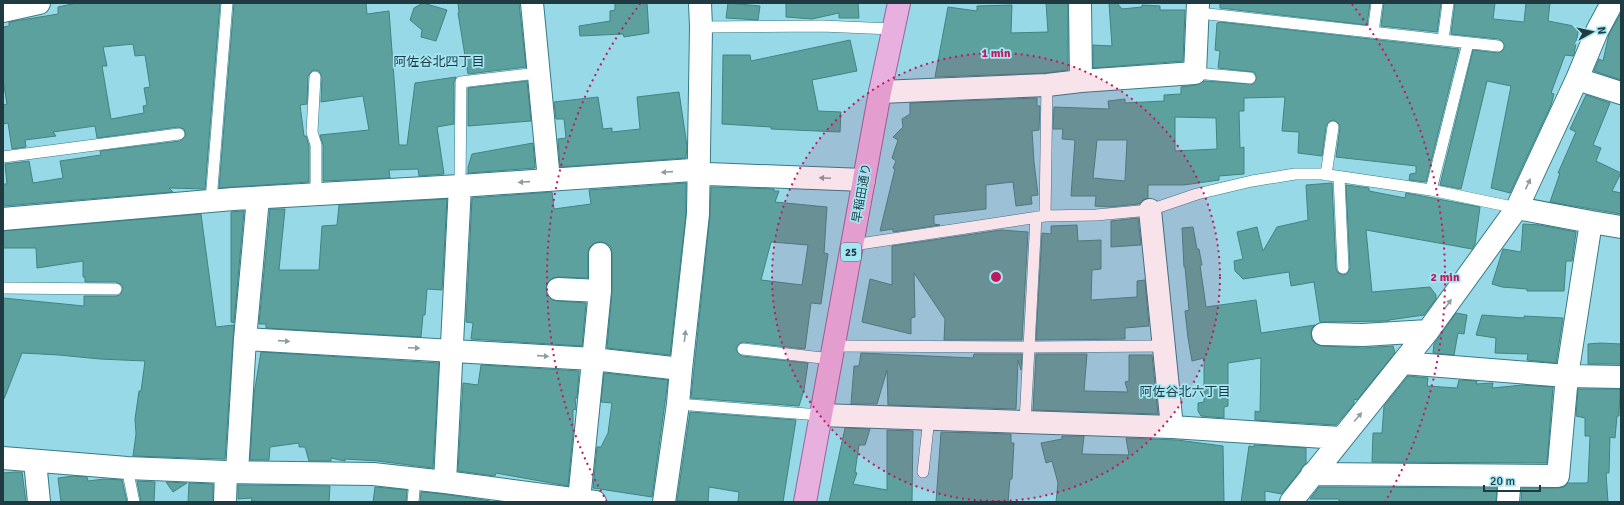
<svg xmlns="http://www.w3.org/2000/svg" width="1624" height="505" font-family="Signika,'Noto Sans JP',sans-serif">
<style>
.building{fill:#5da19e;stroke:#408482;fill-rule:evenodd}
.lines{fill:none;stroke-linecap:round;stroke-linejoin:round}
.service-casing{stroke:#387986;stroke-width:12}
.minor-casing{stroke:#387986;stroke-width:24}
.primary-casing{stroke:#97659a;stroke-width:24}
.service{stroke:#fff;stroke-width:11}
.minor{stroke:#fff;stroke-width:22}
.primary{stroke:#e8b0df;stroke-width:22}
.oneway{fill:#8f9ca0}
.ring{fill:none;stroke:#c2185b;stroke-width:2;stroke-dasharray:2 4}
.labels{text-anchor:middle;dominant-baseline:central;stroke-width:3.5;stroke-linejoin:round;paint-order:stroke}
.shield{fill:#a4e6f4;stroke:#476e76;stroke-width:1}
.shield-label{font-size:11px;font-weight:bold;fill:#1f3a40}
.street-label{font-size:12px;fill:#1f3a40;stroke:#a4e6f4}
.neighbourhood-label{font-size:13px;fill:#1f3a40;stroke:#a4e6f4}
.centre{fill:#c2185b;stroke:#a4e6f4;stroke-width:2}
.ring-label{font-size:12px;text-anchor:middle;font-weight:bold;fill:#c2185b;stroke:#a4e6f4;stroke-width:3.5;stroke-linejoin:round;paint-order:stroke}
</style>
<rect width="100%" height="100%" fill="#97d9e7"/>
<path class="building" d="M77,3H220L205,189L169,188L173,192L3,206V184H7L5,164L29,161L33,183L63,178L60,161L101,155L100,151L180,141L186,136L184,129L178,127L97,138L95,126L53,132L56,136L25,140L26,147L12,149L8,123L3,124V105L7,104L3,80V27L9,26V22L58,14V7ZM133,44L135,56L145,55L150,87L144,88L147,105L143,106L144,113L111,119L102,66H107L103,47Z
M234,3H366L367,14L389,11L399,145H407L415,83L456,77L454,82V124L437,127L444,174L419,176L418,169L389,170L390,178L323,181V145L320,135L369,130L363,96L321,102L322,77L319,71L315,70L312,71L308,76L307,104L300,105L304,136H306L309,146V182L219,188Z
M423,3L447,10L436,41L421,37L422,30L410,20L414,8Z
M458,3H519L526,67L468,74L458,13H459Z
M615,3H647L649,33L624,37L623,34L580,36L579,26L610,21V11L615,10Z
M728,3L760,6L758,20L726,18Z
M786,3H858L859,18H839V13L812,19L786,17Z
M1046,3H1068V70L1046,73L935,77L948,7L977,11V6L1012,5L1011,33L1048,32Z
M1109,3H1117L1122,9L1142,7V5L1160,6V10H1185L1183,61L1093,68V45L1112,46Z
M1220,3H1370L1367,25L1220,8Z
M1384,3H1441L1437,32L1381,26Z
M1455,3H1495L1493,19L1524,22L1526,3H1550L1548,21L1579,27L1574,54L1573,56L1565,55L1551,93L1554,94L1551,105L1510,193L1491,188L1511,86L1487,81L1461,189L1440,185L1473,50L1498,53L1503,50L1505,46L1502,41L1499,39L1451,34Z
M1621,13V80L1594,71L1599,59L1603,61L1609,34Z
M1220,22L1459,49L1426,182L1409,180L1410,174L1416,173V166L1336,157L1340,128L1339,124L1334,120L1330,121L1326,126L1322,156L1298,153L1299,132L1282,131L1285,97L1244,98V111H1239L1240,148L1244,147V174L1219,176V180L1184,185H1148V198L1143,200L1139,204L1109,207L1095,206L1096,196H1071L1075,140L1062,139L1063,129H1053L1054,107L1109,109L1108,101L1125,99V103L1164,101V95L1181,94V87L1196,85L1204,81L1253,84L1257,78L1254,72L1218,68L1220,51L1215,50L1217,23ZM1175,117L1216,118L1217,149L1175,151ZM1097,140H1127L1125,181L1093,178Z
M850,40L857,71L812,80L818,111L841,112L840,132L771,129V127L722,124L723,55H750L751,61Z
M527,81L531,121L468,126V88Z
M679,92L687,146L686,158L560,167L558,139L566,138L564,119H556L554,102L598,97L603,129L612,128V132L640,129L637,97Z
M1586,95L1610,103L1593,145L1601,148L1596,161L1621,173L1612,191L1621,193V214L1550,202L1560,173H1558L1576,132L1570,129Z
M1037,98V106H1040L1039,130L1032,131L1034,162L1038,195L1031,196L1032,204L1016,206L1013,182L986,185V209L934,215V224L940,225L893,232V229L880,231L895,169L893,168L896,161L892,158L898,140L893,137L903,127L902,119L910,114V103Z
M533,143L535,168L468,173V167L472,154Z
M686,183V213L670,355L607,348L612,292V254L611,247L606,243L600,242L594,243L589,248L588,254V278L559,277L553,278L548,282L546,288L547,295L552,300L557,301L586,303L582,346L471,339L473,323L466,322L472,198L552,192L554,209L591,204L589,190Z
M1332,183L1336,268L1337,272L1343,275L1347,274L1350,268L1346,185L1369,188V191L1405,198L1406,193L1480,207L1475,244L1472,249L1366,230L1372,292L1430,287L1436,295V299L1424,315L1389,320V321L1320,322L1314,282L1291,286L1289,272L1243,279L1235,271L1234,261L1243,259L1237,232L1257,227L1263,251L1277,227L1308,220L1306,185Z
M711,187L774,189V191H779L775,202L827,207L824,253L828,254L821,304L811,303L805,349L744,342L740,343L736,348L737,352L742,356L808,363L804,390L799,406L691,398L710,215ZM771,242L808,245L802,285L761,280Z
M447,199L442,290L427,289L425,315H423L421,337L266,328V324H259L270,209H285L279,270H319L322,226L337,225L339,205Z
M244,211L234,323L231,322V212Z
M201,214L216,327L234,325L225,459L133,456L136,434L135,419L139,391H141L145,361L100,359L59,355L22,353L4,399H3V298L84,306V296H116L120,295L123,289L122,285L116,282H85V277H83V261L37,268L36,248H3V231Z
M1138,218L1141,245L1111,247V221Z
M1523,224L1540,225L1576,232L1572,261H1566L1564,291H1527V289L1502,287L1492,284L1503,249L1521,252Z
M1077,225L1078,241L1101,240V269L1092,270L1091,300L1137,297V281L1145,280L1149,326L1125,328V339L1036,340L1042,233L1051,234V226Z
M1193,227L1197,249H1199L1202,265H1200L1206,307L1256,300L1261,333L1315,325L1312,328L1311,333L1312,340L1316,344L1322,346L1363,348L1393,346L1395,353L1357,400L1354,399V404L1336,425L1255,420V411L1260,412L1261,358L1228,363V406L1224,407V418L1201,416L1198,411V403L1204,402V358L1192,361L1188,338L1185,311L1189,310L1185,267H1184L1182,228Z
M1001,230L1028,232L1022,340H944L945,319L914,273L915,317L911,318V334L862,322L870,279L892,285V246Z
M1456,313L1467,315L1464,334L1458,333L1454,355L1433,353L1434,344Z
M1482,315L1524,318V316L1563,318L1556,363L1527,360L1528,354L1495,353L1496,338L1476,335Z
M1600,343L1621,344V364H1588V344Z
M261,352L439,363L433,468L378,461L345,459V461L331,458V461H309L305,447H299V443L270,447L269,460H250L254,394Z
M861,353L973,358L974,354H1022L1021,370L1018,360L1016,409L888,405L887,370L877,404H851L854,366H859Z
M1036,354H1087L1084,391L1128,392L1125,382L1129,381V355H1152L1158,414L1033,410Z
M481,365L579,371L577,398H575L576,409L573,410V434L568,486L496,473L495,476L458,471L463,383L478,385Z
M604,373L668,380L652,497L593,488L597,447H601L608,433L612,403L601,402Z
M1408,376L1428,378L1427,386L1457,388L1459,380L1477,381L1476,384L1493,383L1492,388L1523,385L1553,387L1547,463L1372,462L1373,433H1382L1384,406Z
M1578,389H1620L1619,416H1617L1615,438L1610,437L1609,473H1606L1608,502H1521L1522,488H1558L1564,487L1568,483H1586L1588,482L1590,436H1585V418L1576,416Z
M690,412L796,420L783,502H738L739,492L709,487L708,502L677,501Z
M845,428L870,429L865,445H859L855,472L857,473L853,484L887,490V430L913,431L912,502H829Z
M941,432L1011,434V443H1014L1012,479H1010L1008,502H936Z
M1062,436H1084L1082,454L1129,455L1126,438L1177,440L1223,446L1224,502H1056L1058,483L1052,461L1046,463L1041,443L1062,439Z
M1254,445L1306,448V463L1282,494L1265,491V502H1241L1249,446L1254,447Z
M15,472H22L26,502H3V473Z
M73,476L87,477L88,481L104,479L122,480L127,502H61L58,478Z
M137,481L155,482L154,502H141Z
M166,482L187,483L173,492Z
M189,483L213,484V502H188Z
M238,485L330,486L329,502H264L252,501L251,498L238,499Z
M375,487L407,490L406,502H373Z
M1319,487L1497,488L1496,502H1339V499H1310Z
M421,492L443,494L490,501V502H420Z"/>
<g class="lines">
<g class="service-casing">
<path id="service" d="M1448,3L1443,40L1498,46
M1199,13L1443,40
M701,27L821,26L892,29
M1373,32L1377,3
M1195,73L1250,78
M315,77L312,132L316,145V195
M3,157L179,134
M1326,175L1333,127
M1339,177L1343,268
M460,186L461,82L538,73
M1431,190L1468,43
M211,201L227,3
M1045,216L1047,85
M853,245L1045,216L1096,215L1150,210L1197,194L1252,181L1295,174H1322L1431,190L1517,208
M3,288L116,289
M833,346L1030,347L1164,346
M743,349L831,359
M678,404L820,415
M1025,422L1036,217
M127,468L134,502
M923,472L929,418
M413,502L415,478"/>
</g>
<g class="minor-casing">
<path id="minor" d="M532,3L549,180
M1080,3L1081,81
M3,11L39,3
M1577,79L1621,93
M880,92L1047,85L1081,81L1195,73L1198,3
M1150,210L1172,427
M3,219L233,199L460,186L692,170L708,174L864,180
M1591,222L1621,227
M558,289L600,291
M1323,334L1363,335L1428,331
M245,339L593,359L681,369L698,214L701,27L700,3
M1403,363L1567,376L1621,377
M820,415L1172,427L1340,438
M3,458L127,468L226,472L373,474L445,482L595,502
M35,461L39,502
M237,472L245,339L258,198
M1312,474L1558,476L1567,376L1591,222L1517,208
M445,482L460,186
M579,500L600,291V254
M225,502L226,472
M664,502L678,404L681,369
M1291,502L1428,331L1517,208L1577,79L1597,31L1612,3
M1508,502L1510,476"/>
</g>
<g class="primary-casing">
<path id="primary" d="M805,502L880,92L899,3"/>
</g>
<use href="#service" class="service"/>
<use href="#minor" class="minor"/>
<use href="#primary" class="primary"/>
</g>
<defs><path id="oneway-solid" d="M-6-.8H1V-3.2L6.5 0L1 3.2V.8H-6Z"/></defs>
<g class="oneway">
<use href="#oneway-solid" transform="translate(667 172) rotate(176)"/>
<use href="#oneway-solid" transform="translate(825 178) rotate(-177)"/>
<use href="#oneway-solid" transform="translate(524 182) rotate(176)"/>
<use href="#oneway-solid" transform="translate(1528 184) rotate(-65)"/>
<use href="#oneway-solid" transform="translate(1448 304) rotate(-54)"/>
<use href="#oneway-solid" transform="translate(685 336) rotate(-83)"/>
<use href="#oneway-solid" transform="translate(284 341) rotate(4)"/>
<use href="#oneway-solid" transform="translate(414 348) rotate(3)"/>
<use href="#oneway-solid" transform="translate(543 356) rotate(4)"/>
<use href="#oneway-solid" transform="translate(1358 417) rotate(-50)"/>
</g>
<circle cx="996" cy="277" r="224" fill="#c2185b" fill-opacity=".12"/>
<g class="ring">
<circle cx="996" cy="277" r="224"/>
<path d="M607 502A449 449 0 0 1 640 4M1352 4A449 449 0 0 1 1385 502"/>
</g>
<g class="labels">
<rect class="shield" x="841" y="243" width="20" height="18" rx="3"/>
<g class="shield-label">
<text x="851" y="252">25</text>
</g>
<g class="street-label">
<text transform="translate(862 193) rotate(-80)">早稲田通り</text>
</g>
<g class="neighbourhood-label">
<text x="439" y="62">阿佐谷北四丁目</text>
<text x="1185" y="392">阿佐谷北六丁目</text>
</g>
</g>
<circle cx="996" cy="277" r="6" class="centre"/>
<g class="ring-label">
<text x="996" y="57">1 min</text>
<text x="1445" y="281">2 min</text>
</g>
<rect width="1624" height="505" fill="none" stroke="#1f3a40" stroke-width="8"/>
<g transform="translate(1592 32) rotate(82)" stroke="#a4e6f4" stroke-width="3" paint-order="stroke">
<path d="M0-3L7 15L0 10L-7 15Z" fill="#1f3a40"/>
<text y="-6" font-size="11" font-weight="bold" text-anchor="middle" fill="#1f3a40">N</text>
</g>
<path d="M1484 485v6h56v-6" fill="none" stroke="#1f3a40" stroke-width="2"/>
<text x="1490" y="485" font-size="12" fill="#1f3a40" stroke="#a4e6f4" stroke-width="3" paint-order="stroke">20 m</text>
</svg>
